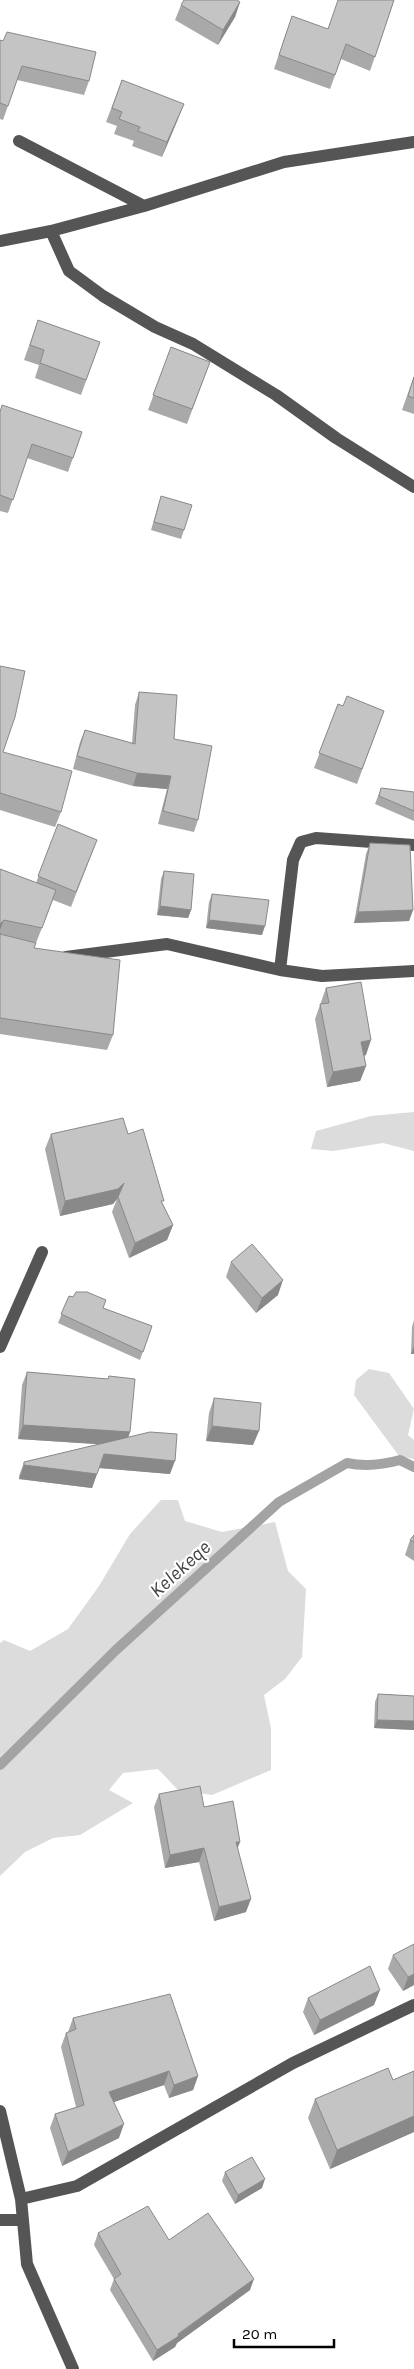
<svg xmlns="http://www.w3.org/2000/svg" width="414" height="2369" font-family="Karla,sans-serif">
<style>
.green{fill:#dcdcdc}
.lines{fill:none;stroke-linecap:round;stroke-linejoin:round}
.stream{stroke:#a3a3a3;stroke-width:10}
.minor{stroke:#555;stroke-width:12}
.wall{fill:#a9a9a9}
.shaded-wall{fill:#898989}
.building{fill:#c4c4c4;stroke:#898989}
.labels{text-anchor:middle;dominant-baseline:central;stroke-width:4.5;stroke-linejoin:round;paint-order:stroke}
.water-label{font-size:20px;font-style:italic;fill:#444;stroke:#fff}
</style>
<rect width="100%" height="100%" fill="#fff"/>
<path class="green" d="M414,1112V1151L383,1143L333,1151L311,1149L316,1131L371,1116Z
M369,1369L389,1373L414,1409L408,1435L414,1440V1459L399,1456L354,1395L356,1380Z
M161,1500H178L185,1521L222,1532L275,1522L288,1571L306,1589L302,1657L285,1679L264,1695L271,1728V1770L212,1795L178,1790L158,1769L123,1773L109,1790L133,1803L80,1835L53,1838L25,1852L0,1876V1643L4,1640L30,1651L68,1629L99,1586L130,1534Z"/>
<g class="lines">
<path class="stream" d="M0,1765L116,1650L279,1502L347,1463C366,1467 382,1465 400,1460L414,1467"/>
<path class="minor" d="M19,141L144,206
M51,231L69,271L103,296L155,327L193,344L276,395L336,438L414,487
M0,241L51,231L144,206L284,162L414,142
M66,957L167,944L280,970L322,976L414,971
M280,970L293,860L301,842L316,838L414,845
M0,1347L42,1252
M0,2111L21,2199L27,2264L73,2369
M21,2199L77,2186L293,2063L414,2005
M0,2220H23"/>
</g>
<path class="wall" d="M394,0L370,71L341,59L330,89L274,69L287,30L328,29Z
M240,2L235,17L218,45L175,20L181,5Z
M0,40L89,81L84,95L17,80L3,120L0,119Z
M122,80L178,119L162,157L132,146L134,141L114,134L117,126L106,122Z
M38,320L100,342L81,395L35,378L39,365L24,360Z
M171,347L210,362L187,424L148,410Z
M414,376V414L402,410Z
M0,412L82,432L68,472L27,458L8,513L0,511Z
M161,496L184,530L181,539L151,530Z
M0,666L3,752L61,812L55,827L0,810Z
M139,692L174,739L198,820L194,832L158,824L167,789L133,786L73,769L80,742L85,730L132,743L135,705Z
M338,704L343,706L384,711L357,784L314,768Z
M381,788L414,792V821L375,804Z
M58,824L97,840L71,907L53,900L34,948L113,1035L107,1050L0,1034V869L36,883Z
M370,843L413,910L409,921L354,923L366,854Z
M164,871L191,910L188,918L157,915L161,879Z
M212,894L262,935L206,928L209,902Z
M326,988L366,1055L364,1056L366,1066L360,1081L327,1087L315,1019Z
M51,1134H128L173,1225L167,1240L129,1258L112,1212L117,1199L113,1204L60,1216L45,1149Z
M231,1262L278,1295L256,1313L226,1277Z
M69,1296L152,1326L140,1360L58,1323Z
M414,1320V1354H411L412,1327Z
M27,1372L108,1379L109,1376L130,1432L128,1438L170,1474L99,1468L92,1488L19,1479V1476L24,1462L99,1444L18,1439L22,1385Z
M214,1398L253,1445L206,1441L209,1413Z
M414,1535V1561L405,1555L410,1540Z
M378,1694L414,1696V1730L374,1728L375,1702Z
M159,1794L204,1807L246,1912L214,1921L199,1862L165,1868L154,1807Z
M393,1955L414,1985L403,1991L388,1969Z
M308,1998L374,2005L314,2035L303,2012Z
M73,2018L198,2076L193,2090L169,2098L164,2085L113,2102L119,2138L62,2166L50,2128L55,2114L76,2107L61,2047L66,2033L68,2032Z
M414,2071V2132L330,2169L308,2118L315,2099L393,2080Z
M225,2172L262,2188L235,2204L222,2181Z
M98,2233L169,2240L250,2290L177,2343L175,2347L153,2361L110,2290L114,2279L94,2245Z"/>
<path class="shaded-wall" d="M240,2L235,17L218,45L223,30Z
M184,104L178,119L162,157L167,142Z
M137,773L171,776L167,789L133,786Z
M160,906L191,910L188,918L157,915Z
M413,910L409,921L354,923L358,912Z
M4,920L0,930V924Z
M209,920L265,926L262,935L206,928Z
M371,1040L366,1055L356,1057L361,1042Z
M366,1066L360,1081L327,1087L333,1072Z
M124,1183L117,1199L113,1204L60,1216L65,1201Z
M173,1225L167,1240L129,1258L135,1243Z
M283,1280L278,1295L256,1313L262,1298Z
M414,1346V1354H411Z
M23,1425L130,1432L125,1446L18,1439Z
M212,1426L259,1431L253,1445L206,1441Z
M104,1454L175,1461L170,1474L99,1468Z
M24,1465L97,1474L92,1488L19,1479Z
M377,1720L414,1721V1730L374,1728Z
M236,1842H240L235,1855Z
M204,1848L199,1862L165,1868L170,1855Z
M251,1899L246,1912L214,1921L219,1907Z
M414,1974V1985L403,1991L408,1977Z
M380,1990L374,2005L314,2035L320,2020Z
M169,2071L164,2085L103,2106L109,2092Z
M198,2076L193,2090L169,2098L174,2085Z
M414,2116V2132L330,2169L337,2150Z
M124,2124L119,2138L62,2166L68,2152Z
M265,2179L262,2188L235,2204L238,2195Z
M254,2279L250,2290L177,2343L175,2347L153,2361L157,2350Z"/>
<path class="building" d="M184,0H237L240,2L223,30L181,5Z
M338,0H394L375,57L346,44L335,75L279,55L292,16L328,29Z
M7,32L96,52L89,81L22,66L8,106L0,103V40L3,41Z
M122,80L184,104L167,142L138,131L140,127L119,119L122,112L112,108Z
M38,320L100,342L86,380L40,363L44,350L30,345Z
M171,347L210,362L192,409L153,395Z
M414,377V398L408,396Z
M2,405L82,432L73,458L32,444L13,500L0,495V412Z
M161,496L192,505L184,530L154,522Z
M0,666L25,671L15,717L3,752L72,771L61,812L0,793Z
M139,692L177,695L174,739L212,746L198,820L163,811L171,776L137,773L77,756L85,730L135,744Z
M347,696L384,711L362,769L319,753L338,704L343,706Z
M381,788L414,792V811L379,796Z
M58,824L97,840L76,892L38,876Z
M370,843L410,845L413,910L358,912Z
M0,869L56,890L42,928L4,920L0,924Z
M164,871L194,874L191,910L160,906Z
M212,894L269,900L265,926L209,920Z
M0,933V934L36,943L34,948L120,960L113,1035L0,1018Z
M361,982L371,1040L361,1042L366,1066L333,1072L320,1004L329,1003L326,988Z
M123,1118L128,1134L143,1129L164,1201H161L173,1225L135,1243L118,1197L124,1183L118,1189L65,1201L51,1134Z
M252,1244L283,1280L262,1298L231,1262Z
M76,1292H87L106,1300L103,1308L152,1326L143,1352L61,1314L69,1296L73,1297Z
M27,1372L108,1379L109,1376L135,1379L130,1432L23,1425Z
M214,1398L261,1403L259,1431L212,1426Z
M150,1432L177,1434L175,1461L104,1454L97,1474L24,1465V1462Z
M414,1535V1542L410,1540Z
M378,1694L414,1696V1721L377,1720Z
M200,1786L204,1807L233,1801L240,1842H236L251,1899L219,1907L204,1848L170,1855L159,1794Z
M414,1944V1974L408,1977L393,1955Z
M370,1966L380,1990L320,2020L308,1998Z
M170,1994L198,2076L174,2085L169,2071L109,2092L124,2124L68,2152L55,2114L84,2105L66,2033L76,2029L73,2018Z
M388,2068L393,2080L414,2071V2116L337,2150L315,2099Z
M252,2157L265,2179L238,2195L225,2172Z
M148,2206L169,2240L208,2213L254,2279L178,2334L179,2336L157,2350L114,2279L121,2274L98,2233Z"/>
<g class="labels">
<g class="water-label">
<text transform="translate(180 1569) rotate(-42)">Kelekeqe</text>
</g>
</g>
<path d="M234 2339v8h100v-8" fill="none" stroke="#000000" stroke-width="2.5"/>
<text x="242" y="2339" font-size="15" fill="#000000" stroke="#ffffff" stroke-width="4" paint-order="stroke">20 m</text>
</svg>
